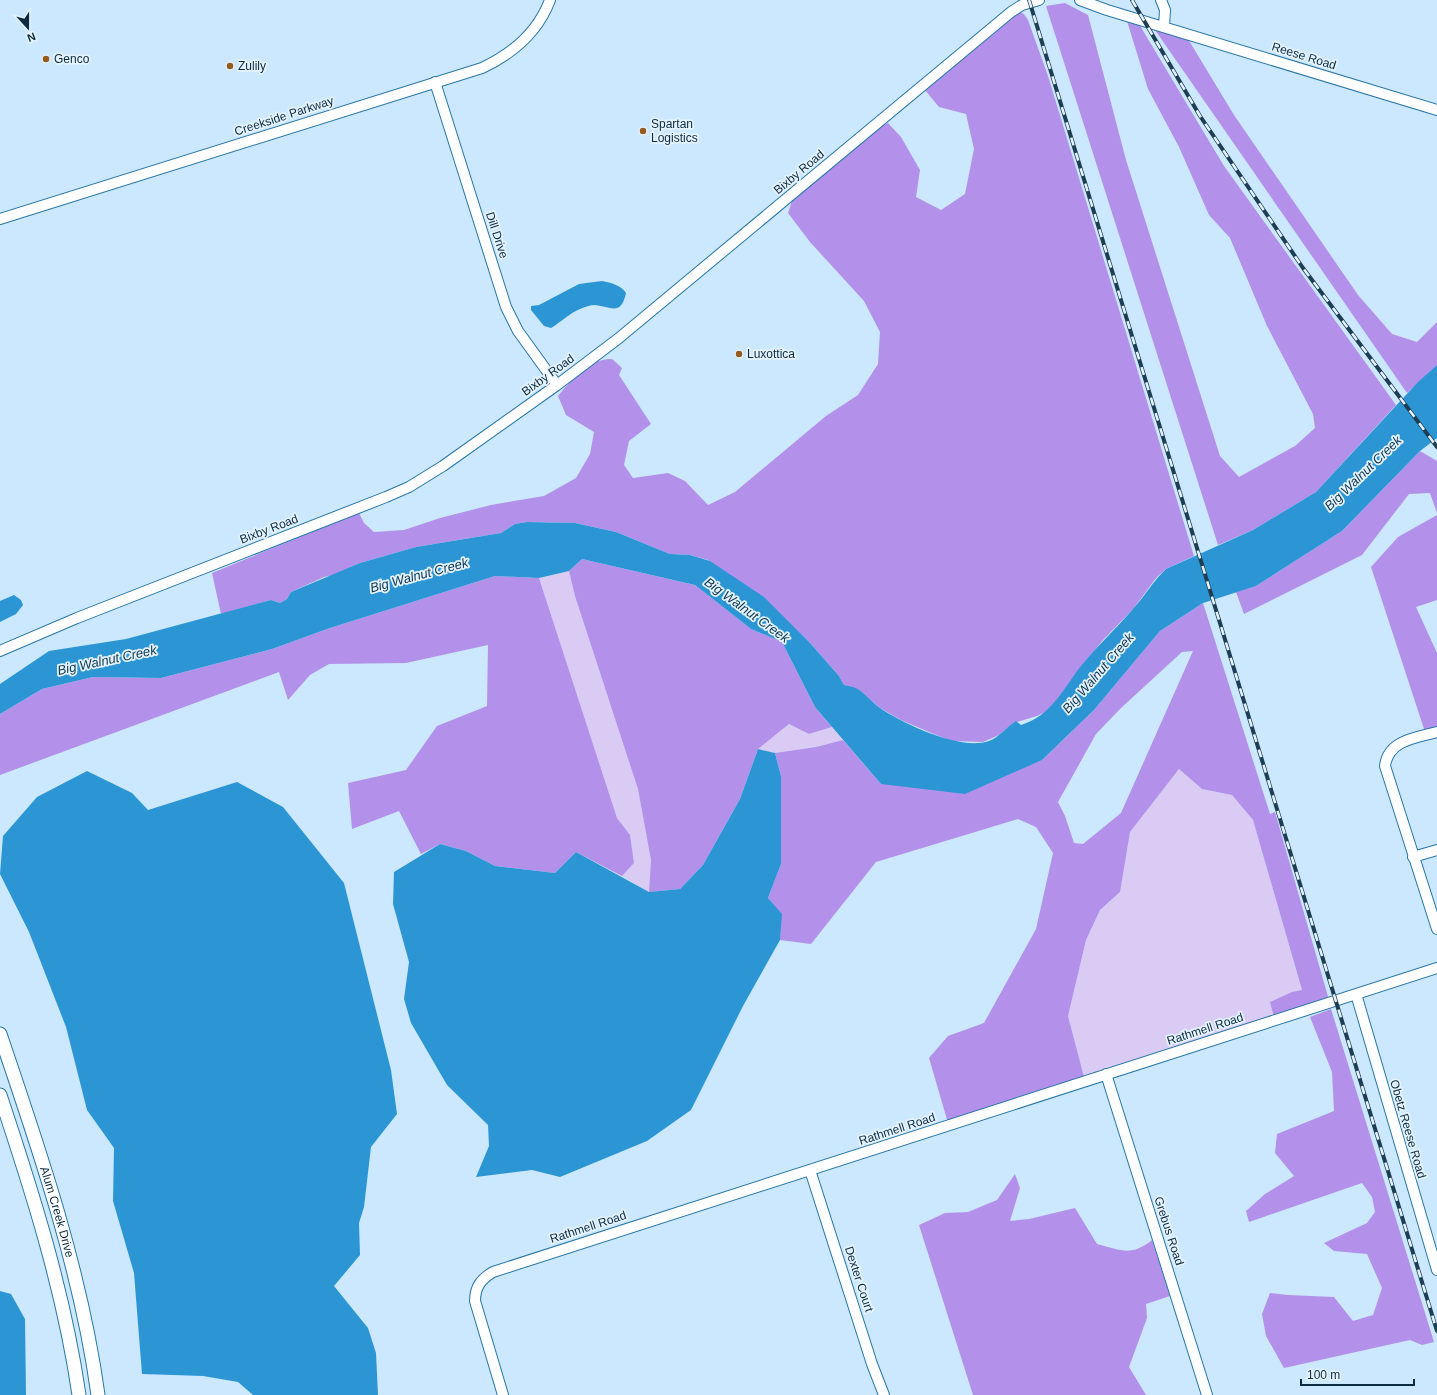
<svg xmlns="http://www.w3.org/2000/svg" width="1437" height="1395" font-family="Arial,sans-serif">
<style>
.green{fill:#d9cbf4}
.forest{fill:#b391eb;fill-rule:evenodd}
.water{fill:#2c96d5}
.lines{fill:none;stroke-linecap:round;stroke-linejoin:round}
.minor-casing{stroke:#2776a7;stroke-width:12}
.major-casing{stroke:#2776a7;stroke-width:15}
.minor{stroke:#fff;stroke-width:10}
.major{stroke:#fff;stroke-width:13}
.rail-casing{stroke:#1e3e53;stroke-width:4}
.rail{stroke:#e5f3fe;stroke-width:2.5;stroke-dasharray:8;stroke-linecap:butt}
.poi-dot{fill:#975a1d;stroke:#e5f3fe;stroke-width:1.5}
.labels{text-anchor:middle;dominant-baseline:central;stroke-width:3.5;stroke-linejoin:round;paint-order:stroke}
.street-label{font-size:12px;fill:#0a2b40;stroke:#e5f3fe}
.poi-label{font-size:12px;fill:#0a2b40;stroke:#e5f3fe;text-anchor:start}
.water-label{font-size:13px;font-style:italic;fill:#0b3650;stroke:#e5f3fe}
</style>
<rect width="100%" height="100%" fill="#cbe8fe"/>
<path class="green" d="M569,571L575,596L638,788L651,860L649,892L622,876L634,863L630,835L617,818L539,578Z
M789,724L809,734L832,727L843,740L816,747L775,753L758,749Z
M1179,769L1202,789L1232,795L1253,820L1302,991L1292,992L1274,1017L1084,1077L1068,1016L1086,940L1100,910L1120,892L1130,832Z"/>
<path class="forest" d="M1065,3L1088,15L1126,160L1220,456L1239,477L1295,446L1315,428L1313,414L1267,326L1230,238L1209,215L1179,147L1148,89L1127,21L1139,24L1224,166L1396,405L1316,492L1253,530L1218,545L1046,6Z
M1019,12L1024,14L1028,20L1048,76L1194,556L1166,569L1156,578L1134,608L1103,640L1081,667L1056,703L1047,711L1037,716L1013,723L999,735L983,742L951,741L929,732L901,720L880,708L858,690L844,685L839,676L811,644L777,612L708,560L690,555L670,554L616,532L575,523L527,522L515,524L501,533L416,547L360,563L333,575L324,577L291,592L287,599L280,603L271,600L221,614L212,573L359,513L364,523L374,532L404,530L440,518L491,505L544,496L576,478L590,454L594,432L566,415L558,396C571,380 590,358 612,359L622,368L619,375L651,424L629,441L624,465L633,478L668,473L685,481L708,505L735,492L826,416L858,395L878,364L880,332L864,301L810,242L788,213L792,201L880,127L888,123L901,137L920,170L916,197L941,210L965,194L974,149L966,114L939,107L925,90Z
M1155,30L1188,39L1234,115L1358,295L1392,334L1417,342L1437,322V365L1407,393Z
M1420,451L1437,461V513L1430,493L1409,494L1362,555L1244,614L1236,592L1256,586L1342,531Z
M1437,515V600L1416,607L1437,653V728L1425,732L1371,567L1398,537Z
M582,559L695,585L751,629L782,642L815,707L832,727L809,734L789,724L758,749L740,799L703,865L680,889L649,892L651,860L638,789L575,596L569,571Z
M495,576L539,578L617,818L630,835L634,863L622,876L576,852L555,873L495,866L466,851L440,844L421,854L399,811L352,829L348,783L406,770L437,726L487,706L488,645L406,663L329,664L310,675L288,700L279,672L0,775V714L42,689L93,677L161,678L272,649L330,628Z
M1203,603L1270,814L1275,812L1329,1000L1274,1017L1270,1002L1292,992L1302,990L1253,820L1232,795L1202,789L1179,769L1130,832L1120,892L1100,910L1086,940L1068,1016L1084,1077L948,1123L929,1058L948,1036L984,1023L1036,929L1053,853L1036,827L1018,819L876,862L811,944L780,940L781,914L768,898L781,864V776L775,753L816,747L843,740L881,784L1042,760L1094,710L1160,631ZM1193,651L1121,813L1083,844L1074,843L1065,816L1058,802L1096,734L1121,708L1182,652Z
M1331,1009L1434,1342L1422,1345L1410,1340L1284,1368L1266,1336L1262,1314L1270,1293L1288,1295L1334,1297L1353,1321L1373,1315L1382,1288L1367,1254L1334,1251L1324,1243L1367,1223L1375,1212L1372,1197L1362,1183L1249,1222L1246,1211L1265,1194L1294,1176L1275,1153L1277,1134L1334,1111L1332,1072L1310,1017Z
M1015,1174L1020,1188L1010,1221L1029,1219L1075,1208L1097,1244C1121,1250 1131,1257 1152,1240L1170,1296L1146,1304L1147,1318L1129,1367L1146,1395H973L919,1225L945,1213L968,1212L997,1200Z"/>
<path class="water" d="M602,281C611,283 621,285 626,293C621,316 612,307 595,305C590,305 585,307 580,309C570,313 561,322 551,328L544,326L531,310V306L539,305L579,284Z
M1437,365V438L1420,451L1342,531L1256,586L1203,603L1160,631L1094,710L1042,760L965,794L881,784L815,707L782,642L751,629L695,585L582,559L569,571L539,578L495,576L330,628L272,649L161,678L93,677L42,689L0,714V684L49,651L126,639L271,600L280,603L287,599L291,592L360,563L416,547L501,533L515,524L527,522L575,523L616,532L670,554L690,555L710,561L764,597L811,644L839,676L844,685C847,686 850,686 853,687C863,690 871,702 880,708C904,724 960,751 989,741C1000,737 1006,727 1016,721L1021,725C1051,716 1063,689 1081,666C1097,646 1116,629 1133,609C1145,596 1153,581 1166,569L1253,530L1316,492L1418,382Z
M14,595L21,600L23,605L16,614L0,622V601Z
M758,749L775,753L781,776V864L768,898L782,914L780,940L743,1006L691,1110L647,1141L560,1177L532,1170L476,1177L489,1146L488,1125L447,1085L411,1023L404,999L409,962L393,904L394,872L440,844L466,851L495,866L555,873L576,852L649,892L680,889L703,865L740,799Z
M87,771L132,793L148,810L237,782L283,807L344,883L391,1070L397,1114L371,1147L364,1207L359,1223L360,1255L334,1286L368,1328L376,1353L378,1395H253L238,1382L203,1376L142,1374L134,1273L113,1201L114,1148L87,1110L66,1027L29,932L0,874L3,836L37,797Z
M0,1291L11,1294L25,1319L26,1395H0Z"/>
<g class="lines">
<g class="minor-casing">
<path id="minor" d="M1080,0L1107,10L1437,110
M1161,0L1165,10L1164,27
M435,82L506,307L518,331L557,385
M0,219L482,68C512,54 538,32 550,0
M0,651L77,618L386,497L409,487L443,466L557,385L619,338L1011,12L1022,5L1039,0
M1437,732C1416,738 1388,740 1385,766L1437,929
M1413,857L1437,850
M1356,994L1437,1270
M1106,1074L1207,1395
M810,1170L872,1364L884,1395
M503,1395L475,1301C475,1287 481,1279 493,1272L1437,968"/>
</g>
<g class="major-casing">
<g id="major">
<path id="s1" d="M0,1034C40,1152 81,1271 98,1395"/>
<path d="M0,1095C33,1194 64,1292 79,1395"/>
</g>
</g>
<use href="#minor" class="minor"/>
<use href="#major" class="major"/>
<g class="rail-casing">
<path id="rail" d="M1029,0L1437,1331
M1132,0L1200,116L1303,268L1437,447"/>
</g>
<use href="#rail" class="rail"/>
</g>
<g class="poi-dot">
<circle cx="46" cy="59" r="4"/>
<circle cx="230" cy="66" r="4"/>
<circle cx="643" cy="131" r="4"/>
<circle cx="739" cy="354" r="4"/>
</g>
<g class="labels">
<g class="street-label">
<text transform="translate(1304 56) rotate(17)">Reese Road</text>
<text transform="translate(284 116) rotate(-18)">Creekside Parkway</text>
<text transform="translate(799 172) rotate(-40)">Bixby Road</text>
<text transform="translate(497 235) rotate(72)">Dill Drive</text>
<text transform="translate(548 375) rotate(-36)">Bixby Road</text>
<text transform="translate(269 529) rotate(-21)">Bixby Road</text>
<text transform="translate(1205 1029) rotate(-18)">Rathmell Road</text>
<text transform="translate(897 1129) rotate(-18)">Rathmell Road</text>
<text transform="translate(1408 1129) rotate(74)">Obetz Reese Road</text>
<text stroke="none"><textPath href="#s1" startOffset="187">Alum Creek Drive</textPath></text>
<text transform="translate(588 1227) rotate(-18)">Rathmell Road</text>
<text transform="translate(1169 1231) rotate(72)">Grebus Road</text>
<text transform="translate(859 1279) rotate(72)">Dexter Court</text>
</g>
<g class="poi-label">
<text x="54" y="59">Genco</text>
<text x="238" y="66">Zulily</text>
<text x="651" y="124">Spartan<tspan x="651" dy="14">Logistics</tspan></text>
<text x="747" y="354">Luxottica</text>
</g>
<g class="water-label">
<text transform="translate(1363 473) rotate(-44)">Big Walnut Creek</text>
<text transform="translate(419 575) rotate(-15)">Big Walnut Creek</text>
<text transform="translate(747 610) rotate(36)">Big Walnut Creek</text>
<text transform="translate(107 660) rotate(-12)">Big Walnut Creek</text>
<text transform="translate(1098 673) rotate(-49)">Big Walnut Creek</text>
</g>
</g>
<g transform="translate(28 28) rotate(159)" stroke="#e5f3fe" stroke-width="3" paint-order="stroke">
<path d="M0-3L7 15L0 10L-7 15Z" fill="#0a2b40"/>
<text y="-6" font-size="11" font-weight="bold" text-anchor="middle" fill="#0a2b40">N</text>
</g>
<path d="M1301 1379v6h113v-6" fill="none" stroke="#0a2b40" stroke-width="2"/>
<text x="1307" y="1379" font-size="12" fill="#0a2b40" stroke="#e5f3fe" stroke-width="3" paint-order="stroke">100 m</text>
</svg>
